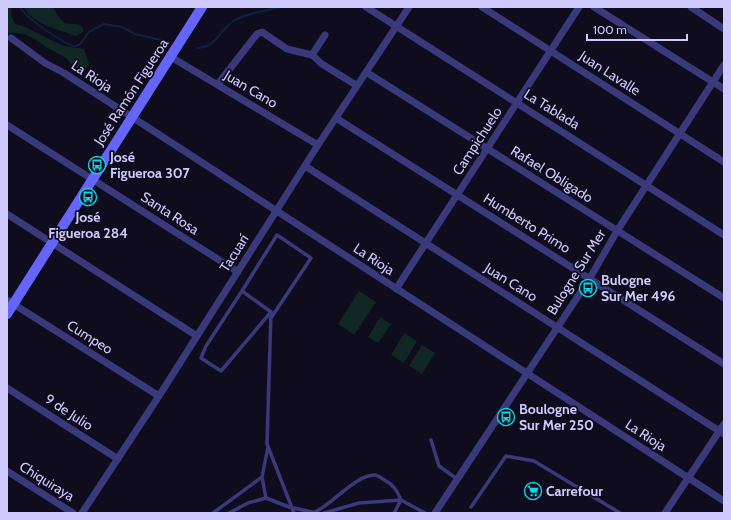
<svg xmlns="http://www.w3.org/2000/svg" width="731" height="520" font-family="Cabin,sans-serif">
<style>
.green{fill:#102725}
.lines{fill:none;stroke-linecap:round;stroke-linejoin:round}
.stream{stroke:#0d2240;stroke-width:2}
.lane{stroke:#39397b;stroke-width:3.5}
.street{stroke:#39397b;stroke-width:7}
.secondary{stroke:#6565fa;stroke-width:10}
.labels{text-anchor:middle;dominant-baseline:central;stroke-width:3.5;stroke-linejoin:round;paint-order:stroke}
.street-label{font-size:14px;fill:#cecafd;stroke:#0f0c1d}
.poi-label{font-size:14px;font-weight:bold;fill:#cecafd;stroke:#0f0c1d;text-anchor:start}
</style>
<rect width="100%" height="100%" fill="#0f0c1d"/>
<path class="green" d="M7,7H11V16L15,24C32,28 46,39 62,45C69,48 76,47 84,49L89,64L84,73C75,71 73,65 67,59C60,54 52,51 45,46C29,36 27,32 7,33Z
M24,7H53C67,34 68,17 83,28V32L76,36C60,30 32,24 24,7Z
M359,291L376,302L354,335L338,324Z
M380,317L391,324L378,343L368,337Z
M404,333L417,341L404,363L391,355Z
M422,345L435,353L422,374L409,366Z"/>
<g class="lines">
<path class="stream" d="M20,7C26,19 61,41 74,47L80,44L89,32L104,24L122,27L135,34L169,42
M197,48C218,47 218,30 235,20C248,13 265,11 280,7"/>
<path class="lane" d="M242,291L277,235L311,258L271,318
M271,312L242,291L206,346L201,358L221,371L271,312L267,444L294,513
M431,440L439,466L457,479
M266,498L262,477L268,447
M471,507L506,456L534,461L620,513
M315,512C332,504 357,474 375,475C379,476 383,479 386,481C394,485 398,492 401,500L359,503L324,513
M213,513L262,477
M229,513L248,503L266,498L289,507L317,513
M394,513L401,500L425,513"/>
<path class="street" d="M366,7L724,235
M482,7L724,162
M594,7L724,89
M691,7L724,29
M11,38L45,63L64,73L724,501
M312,55L325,35
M171,57L318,145
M366,72L724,298
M218,84L257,34L262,32L287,49L312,55L322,64L356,85
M336,118L724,364
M7,125L238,272
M305,166L724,434
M7,214L197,336
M396,289L579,7
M7,300L159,396
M7,388L118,459
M7,471L73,513
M82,513L159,396L318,145L409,7
M435,513L590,278L617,231L724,65
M665,513L724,424"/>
<path class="secondary" d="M7,314L202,7"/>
</g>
<defs>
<g id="bus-ring" transform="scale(0.9)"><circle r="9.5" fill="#0f0c1d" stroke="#08dbeb" stroke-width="1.5"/><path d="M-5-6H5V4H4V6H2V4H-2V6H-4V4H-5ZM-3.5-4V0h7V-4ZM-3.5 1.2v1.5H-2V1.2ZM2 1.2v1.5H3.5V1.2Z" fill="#08dbeb"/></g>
<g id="supermarket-ring" transform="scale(0.9)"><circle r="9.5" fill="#0f0c1d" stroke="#08dbeb" stroke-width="1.5"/><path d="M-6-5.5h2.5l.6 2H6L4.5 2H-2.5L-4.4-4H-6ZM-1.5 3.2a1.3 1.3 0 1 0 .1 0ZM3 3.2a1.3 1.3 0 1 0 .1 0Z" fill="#08dbeb"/></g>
</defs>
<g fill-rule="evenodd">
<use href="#bus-ring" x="97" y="165"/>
<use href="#bus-ring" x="88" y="197"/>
<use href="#bus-ring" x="588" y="288"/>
<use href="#bus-ring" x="506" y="417"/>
<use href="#supermarket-ring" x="533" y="491"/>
</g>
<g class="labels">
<g class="street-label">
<text transform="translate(610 73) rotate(33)">Juan Lavalle</text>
<text transform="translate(92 76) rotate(33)">La Rioja</text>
<text transform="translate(251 89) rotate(31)">Juan Cano</text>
<text transform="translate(131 92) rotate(-57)">José Ramón Figueroa</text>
<text transform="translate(552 109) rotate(32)">La Tablada</text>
<text transform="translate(477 141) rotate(-57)">Campichuelo</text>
<text transform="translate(552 174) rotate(32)">Rafael Obligado</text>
<text transform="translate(170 213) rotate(33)">Santa Rosa</text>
<text transform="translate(527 223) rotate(32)">Humberto Primo</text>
<text transform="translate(234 253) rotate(-58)">Tacuarí</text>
<text transform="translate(374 259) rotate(33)">La Rioja</text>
<text transform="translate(576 272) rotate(-58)">Bulogne Sur Mer</text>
<text transform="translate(511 282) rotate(32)">Juan Cano</text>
<text transform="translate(90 337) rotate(32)">Cumpeo</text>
<text transform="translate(69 412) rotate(33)">9 de Julio</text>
<text transform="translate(646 435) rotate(33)">La Rioja</text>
<text transform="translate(47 481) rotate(32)">Chiquiraya</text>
</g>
<g class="poi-label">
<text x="110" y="157">José<tspan x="110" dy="16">Figueroa 307</tspan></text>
<text x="88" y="217" text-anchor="middle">José<tspan x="88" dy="16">Figueroa 284</tspan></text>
<text x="601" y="280">Bulogne<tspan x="601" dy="16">Sur Mer 496</tspan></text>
<text x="519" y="409">Boulogne<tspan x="519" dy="16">Sur Mer 250</tspan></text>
<text x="546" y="491">Carrefour</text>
</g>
</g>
<rect width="731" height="520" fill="none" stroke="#cecafd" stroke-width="16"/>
<path d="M587 34v6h100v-6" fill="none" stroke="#cecafd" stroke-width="2"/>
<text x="593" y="34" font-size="12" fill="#cecafd" stroke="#0f0c1d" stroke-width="3" paint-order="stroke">100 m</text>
</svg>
